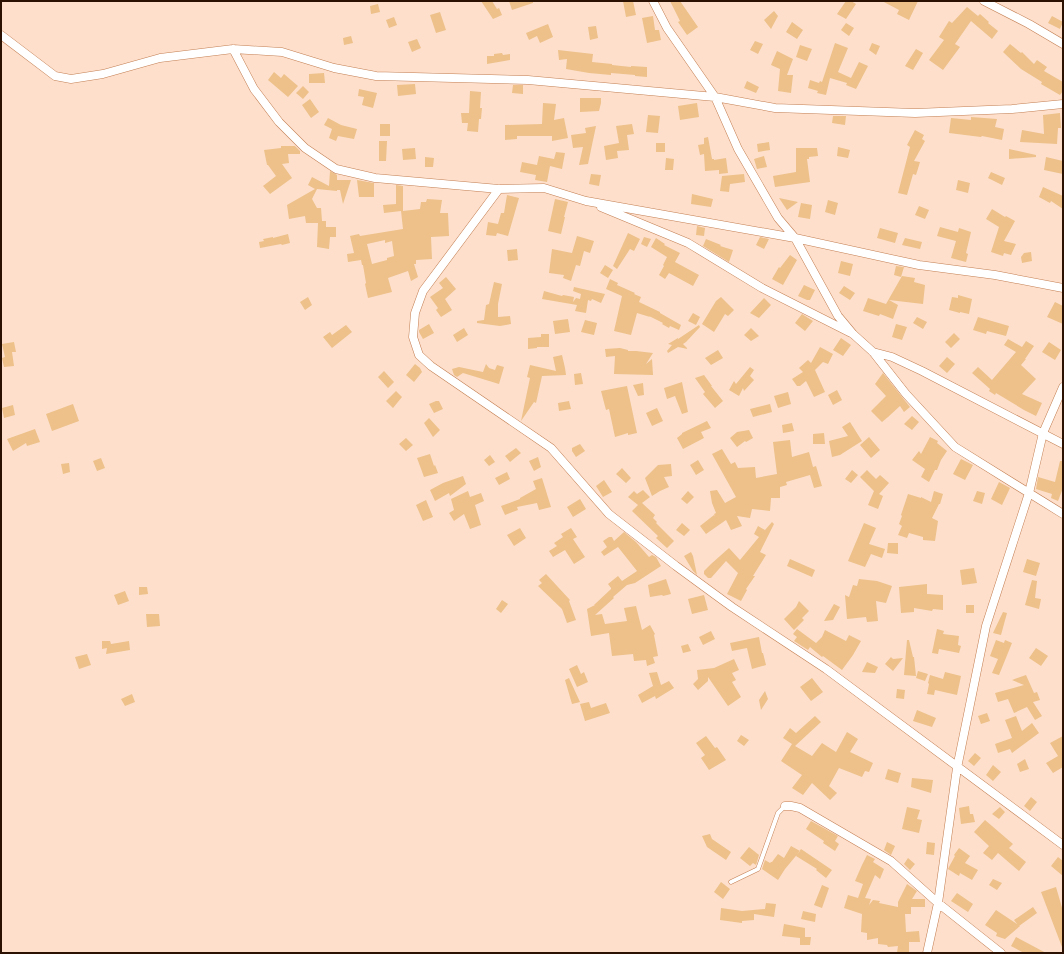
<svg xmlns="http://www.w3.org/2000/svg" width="1064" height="954" font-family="Quicksand,sans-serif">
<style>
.building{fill:#edc189;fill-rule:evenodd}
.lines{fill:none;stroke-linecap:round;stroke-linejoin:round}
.service-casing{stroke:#c47f52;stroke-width:5}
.minor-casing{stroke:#c47f52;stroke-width:9}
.service{stroke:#fff;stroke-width:4}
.minor{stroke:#fff;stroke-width:8}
</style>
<rect width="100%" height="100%" fill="#fddfcc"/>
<path class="building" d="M481,1H492L497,9L499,8L502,15L493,19Z
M509,1H533V3L512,10Z
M623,1H633L636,15L626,17Z
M670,1H680L698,27L687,35L678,22L680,21Z
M846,1H851L856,4L846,19L837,14Z
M882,1H918L909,20L897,14L899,10Z
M378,4L380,12L371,14L370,6Z
M967,7L978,16L980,14L989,22L988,23L998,31L992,39L971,21L955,44L960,47L943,70L929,60L944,40L939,37L949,21L952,23Z
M774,11L778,16L771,29L764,20Z
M440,12L446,30L436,33L430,15Z
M653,16L655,30H659L661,40L647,43L642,18Z
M1052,16L1063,22L1060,29L1048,23Z
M394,17L397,25L389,28L386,20Z
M792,22L803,30L797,39L786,32Z
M846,23L854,28L849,36L841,30Z
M548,24L553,37L540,43L537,36L529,40L526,33Z
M596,26L598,38L590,40L588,27Z
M351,36L353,43L344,45L343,38Z
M417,39L421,48L412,52L408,42Z
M755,41L763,44L758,54L750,50Z
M835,43L848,48L838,72L851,78L859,62L868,66L856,89L846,85L847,83L830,78L826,95L817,93L818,91L808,88L810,80L819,83L820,81L822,82Z
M872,43L880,46L876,55L869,50Z
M1010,44L1021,53L1022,52L1034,64L1037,60L1047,67L1044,71L1063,82V91L1060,95L1041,84L1042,82L1021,69L1003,52Z
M800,45L812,49L807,61L796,57Z
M916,49L923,53L913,70L905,66Z
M558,50L593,54L592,62L612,64V65L631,67V66L647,67V77L635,76V75L611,73V75L589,73L566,69L567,59L559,60Z
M777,51L793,59L787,75H793L791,93L778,91L780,69L771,65Z
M502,53L503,55L510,54V60L487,64V56H494V54Z
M274,72L281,78L284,74L298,86L288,97L268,80Z
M324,73L325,83H309V74Z
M747,81L759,87L756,93L744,88Z
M415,84L416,94L398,96L397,85Z
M513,85H523V94L512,93Z
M303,86L309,92L303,99L296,93Z
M359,89L377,93L373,108L362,105L364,97L358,96Z
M470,91L481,92L480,108H482L481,119H479L478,132L467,131L468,123H462L461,113H469Z
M580,98H601V103L599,111L580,112Z
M310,99L319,112L311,118L302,105Z
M543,103L556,104L554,120L564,118L568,138L552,141V136H517V139L505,140V125L542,124Z
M697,103L699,117L680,120L678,106Z
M1060,113L1061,128H1058L1057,144L1020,142L1022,130L1044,134L1043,115Z
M648,115L660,116L658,133L646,132Z
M833,116H846L845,125L832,123Z
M971,117L997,119L995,127L1004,129L1002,140L982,136L981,137L949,133L951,118L971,120Z
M328,118L341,125L357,129L354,139L338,136L336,141L329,138L332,129L324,125Z
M380,124H390V136H380Z
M632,124L634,134L627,135L629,150L617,151L618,158L606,160L604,146L619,143L616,126Z
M596,126L588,164L579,165L583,147L573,148L571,135L586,133L585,128Z
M915,130L924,135L922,139L925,141L914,161L920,162L916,175L913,174L907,195L898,193L910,147L907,145Z
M708,137L712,159H714V160L726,158L728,173L719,174V170L705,171L704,154L700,155L698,145L704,144V138Z
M379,141H387L386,161H379Z
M769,142L770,150L758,152L757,144Z
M656,143H665V152H656Z
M281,146H295L300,151V154H288L289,163L282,164L292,178L270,194L263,186L276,176L268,165H267L264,150L281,148Z
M838,147L850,150L848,158L837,156Z
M415,148L416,159L403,160L402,149Z
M796,148H817L818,156L809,157V159H807L810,182L775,187L773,176L796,172Z
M1009,149L1036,155V157L1009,159Z
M556,152L565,153L562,169L550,166L547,182L535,180L536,175L520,172L522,162L537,165L539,156L554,159Z
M764,156L767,167L757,169L754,159Z
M425,157L434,158L433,167H425Z
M1046,157L1063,161V174L1044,170Z
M666,158L674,159L673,170H665Z
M330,171L337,175V180H351L343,204L340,190H337V191L317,189L312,199L317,208H321L322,221H326V227H336V237H330L329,249L317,247L318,223H306L305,216L289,219L287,205L315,189L308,185L312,177L329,186Z
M991,172L1005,178L1002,185L988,178Z
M591,174L601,175L599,186L589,184Z
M744,174L745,182L730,184L729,192L720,191L722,176Z
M357,180L374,183V197H359Z
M958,180L970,183L968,193L956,190Z
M396,185L403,186V211L420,209L421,202H426L427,199L442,200L440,213H448L449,236L431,237L432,259L416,260V264H414L418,277L411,281L408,271L388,278L392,292L368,298L365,284L366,283L363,265H362L361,260L348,262L347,254L354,253L350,236L359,234L360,236L403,229L401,211L384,213L383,205L396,204ZM385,240V243L392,241L394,256L387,258V260L372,264L367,244Z
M1043,187L1063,196V209L1051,201L1050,203L1039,197Z
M692,194L713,199L711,207L691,204Z
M507,195L519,198L508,236L497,233L496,236L486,235L488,222L498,224L501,213H504Z
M779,198L798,202L787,210Z
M555,199L568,202L564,217H565L561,234L548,231Z
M828,200L838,203L835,215L825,212Z
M801,203L812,205L810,219L798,217Z
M919,206L929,210L925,219L915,215Z
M992,209L1005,217L1006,216L1015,221L1004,241L1016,244L1011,255L1004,253L1003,256L991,252L999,227L986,219Z
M697,226L705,228L704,236L696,235Z
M940,227L958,232L959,228L971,232L966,253L968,254L966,262L951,258L956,241L937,236Z
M880,228L898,233L895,243L877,238Z
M628,233L640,239L634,251L630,249L617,269L613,266Z
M288,234L290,243L282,245L281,244L260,248L259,242L264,241L263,239L273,237V238Z
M577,236L594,241L590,253L584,251L580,266L576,265L571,281L563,278L564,275L549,273L552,249L572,253Z
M644,237L651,239L647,247L641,244Z
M760,237L769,239L764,249L756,245Z
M656,238L665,244L664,245L680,253L675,262L699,275L693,286L669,273L665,279L659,275L664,266L663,265L667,257L651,247Z
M905,238L922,242L920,249L902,245Z
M706,239L721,245L720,246L733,250L729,262L703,246Z
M517,249L518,260L508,261L507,250Z
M1031,252L1032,261L1022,263L1021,257L1024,253Z
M790,255L797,260L783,285L772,279L779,267L780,268Z
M841,261L853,264L850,276L838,273Z
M605,265L613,270L608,278L600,273Z
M896,266L904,267L901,277L894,275Z
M902,276L915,278L914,282L925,285L923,304L889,300L898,305L893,319L880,314L879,316L863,311L868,298L886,304Z
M446,277L456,289L445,299L452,310L441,317L436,310L438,308L430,297L443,288L439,283Z
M610,279L618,283L617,285L635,293L634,294L641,297L639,302L660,312V313L681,325L679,330L670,326L669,328L662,324L663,323L649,316L650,317L637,313L631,335L614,331L622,296L606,289Z
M494,282L502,284L498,304V317L510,316L511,324L500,326L477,323V321L484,320L486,305L489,304Z
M804,285L815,290L810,300H807L798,296Z
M844,286L855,293L850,300L839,293Z
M574,287L605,294L601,303L592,299L591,301L588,300L586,313L575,311L577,305L542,299L544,291L562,296L563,295L574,297L573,302L576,298L580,299L581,294L573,291Z
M958,295L972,299L969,314L960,312V313L949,310L952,297L958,298Z
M308,297L312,305L305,310L300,302Z
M721,297L734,310L728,316L725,314L714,332L702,324L716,301Z
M764,298L771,305L759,318L750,313Z
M1055,302L1063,306V324L1047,317Z
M693,313L700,317L696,325L688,321Z
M802,314L813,321L805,331L795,323Z
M917,317L927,322L923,329L913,323Z
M978,317L1009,326L1006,336L987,331L986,334L973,330Z
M568,319L570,332L555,334L553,321Z
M585,320L597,323L594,335L581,332Z
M429,324L434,333L423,339L419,332V330Z
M896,324L907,327L902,340L892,337Z
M346,325L352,332L332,348L323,337L330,332L332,335Z
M699,325L700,327L686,342L683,344L688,349L678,347L668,353L667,351L672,345L668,344L678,338V339Z
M464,328L468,335L457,342L453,335Z
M751,328L759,336L751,341L744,335Z
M954,333L960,339L951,348L945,342Z
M541,334H549V347H537V348L528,349V338L541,337Z
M841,338L851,345L843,356L833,350Z
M1008,339L1022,347L1026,341L1034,346L1025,359H1026L1021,365L1036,379L1022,394L1042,403L1036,416L1024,410L996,393L995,395L989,391L990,389L972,373L978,367L992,380L1016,352L1004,345Z
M14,342L16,352H12L14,366L4,367L2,358L5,357L2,344Z
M1049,342L1061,350L1055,360L1042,352Z
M820,347L833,354L828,364L823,362L815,370L825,392L814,397L806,381L800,386H797L792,379L803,372L799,368L808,360L811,363Z
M620,348L628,350V351H636L653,353L646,364L652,359L653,375L614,374L615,356L606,357L605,349Z
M718,350L723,358L711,365L705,358Z
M562,355L565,368L566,375L542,376L536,403L534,402L521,421L530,378L527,377L530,365L556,371L553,357Z
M947,357L955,364L947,373L939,366Z
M415,364L420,368L422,372L414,382L406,375Z
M486,364L489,368L495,370L497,365L504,367L499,384L463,373L457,377L454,375L452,369L459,367L483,372Z
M750,367L754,370L750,376L754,380L744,391L743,388L739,396L729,390L734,381L736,384Z
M384,371L394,382L388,388L378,377Z
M581,373L583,384L575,385L574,374Z
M883,373L910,407L904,412L900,406L888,417L882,422L871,411L886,396L875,384Z
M704,375L712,386H711L723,401L715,408L703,394L705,392L695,378Z
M682,382L688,412L682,414L675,396L667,399L664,388Z
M643,383L644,395L638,396L633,385Z
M627,386L637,433L628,435V433L615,437L609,409L606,410L601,391Z
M837,390L842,400L833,405L828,395Z
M396,391L402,397L393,408L386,401Z
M788,392L791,404L778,408L774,396Z
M436,401H439L443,409L434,413L429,404Z
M569,401L571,409L559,411L558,403Z
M73,404L79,421L52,431L46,414Z
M770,404L772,412L753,417L750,409Z
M13,405L15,415L4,418L2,408Z
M657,408L663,421L652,426L646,413Z
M912,416L919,422L912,430L904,424Z
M429,418L440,430L433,437L424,423Z
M707,421L711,428L701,432L704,438L683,449L677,438L682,434V433Z
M850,422L862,441L840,455L832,457L829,441L848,436L842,427Z
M792,423L794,431L783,433L782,425Z
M35,429L40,442L27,446L26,443L13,451L7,439Z
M749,430L753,438L746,442L745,441L737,447L730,438L737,432Z
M824,433L825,444H813V434Z
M869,437L880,450L871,458L860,445Z
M930,437L938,441L937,443L947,451L941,460L937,470H935L929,482L921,477L925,469L912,460L919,451L921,454Z
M406,438L413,445L406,451L399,444Z
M790,440L792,457L809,452L813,467L816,466L822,486L814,488L810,475L786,482L787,485L780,487V498H771L770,511L752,509L750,518L737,516L742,526L731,530L726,520L706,534L700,526L714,515L715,516L714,514L716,513L712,503L710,491L717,490L725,503L736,497L712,454L722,449L731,464L735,462L738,468L755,467L756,478L777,474L773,442Z
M580,444L585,451L576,457L572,451V448Z
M516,448L521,453L510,462L505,456Z
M430,454L434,466L435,465L438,473L424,477L417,458Z
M490,455L495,462L489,466L484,460Z
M538,457L541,467L534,471L529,461Z
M101,458L105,468L97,471L93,461Z
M961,459L973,465L965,480L953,474Z
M698,460L704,470L696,475L690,465Z
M1060,461H1063V488L1058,501L1051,498L1052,494L1036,489L1038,477L1055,482Z
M69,463L70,472L63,474L61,464Z
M671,464L672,476L664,477L669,487L660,491L652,496L645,478L658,465Z
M622,468L631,478L626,483L616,474Z
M852,470L858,475L851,483L845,479Z
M867,470L876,479L880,475L889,483L879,494L883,496L878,509L868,505L874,491L860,477Z
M507,472L510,479L499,485L495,478Z
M463,476L466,484L450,496L449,493L435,501L430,490L443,483Z
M542,478L551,507L539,510L537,503L517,507L518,510L505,515L501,506L520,499V498L536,489L533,481Z
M604,480L612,492L603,497L596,486Z
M999,482L1010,488L1002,505L991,499Z
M643,490L650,497L642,503L655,515L653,518L657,522L656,523L674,541L667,548L656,538L658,536L632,511L638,505L628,497L634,491L637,494Z
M468,491L470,497L481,493L484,501L475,505L481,525L470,529L464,514L454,521L449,513L454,510L451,499Z
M688,491L694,497L687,504L681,499Z
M934,491L943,494L940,504H939L932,518L938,521L935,541L923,540V537L909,533L907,538L898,535L902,526L899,524L902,516L901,515L908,494L921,498V497L931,502Z
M977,491L985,493L982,504L973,501Z
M580,499L586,509L573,517L567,507Z
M426,500L433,517L423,521L416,505Z
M772,522L774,524L760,552L766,555L753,576H755L746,589L747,590L741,601L727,594L738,573L726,561L711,578H708L704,574V571L711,564L729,548L740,560L759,537L754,534L758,526L765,530Z
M682,523L690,530L684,536L676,530Z
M864,523L876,528L869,544L885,549L882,558L871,554L865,567L848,561Z
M520,528L526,538L514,546L507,535Z
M571,528L577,537L573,539L585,557L574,564L565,550L553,557L549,551L557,546L554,543L563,537L561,534Z
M624,532L636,542L649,557L652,555L656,557L661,566L635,583L627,585L613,597L614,598L595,615L602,614L605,624L627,621L624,608L636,606L642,630L650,625L655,634L654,635L658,656L653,657L655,663L647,666L646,660L634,661L633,654L612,656L609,633L591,636L587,609L595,605H594L611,589V588L608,584L618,576L622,581L637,571L618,547L604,556L601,552L607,547L603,541L609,537H612L614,541Z
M888,543H898V554L887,553Z
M691,552L693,556L697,575L693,571L684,556Z
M790,559L815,570L812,577L787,566Z
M1027,559L1040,563L1036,576L1023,572Z
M974,568L977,583L962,585L960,570Z
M546,574L570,600L569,601L576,620L567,623L562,609L538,586L542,583L539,580Z
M666,579L671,594L663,596L662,595L650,597L648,585Z
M859,579L877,581L892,586L886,603L876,601L878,621L867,622L866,617L847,619L845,595L849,597L853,585L857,586Z
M1032,580L1037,581L1035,598L1041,599L1039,609L1025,605Z
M927,584V594L943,595V610L933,609L932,611L914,608V612L901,613L899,587Z
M139,587H147L148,594L139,595Z
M125,591L129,601L118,605L114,595Z
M704,595L708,610L692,614L688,599Z
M502,600L508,604L501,613L496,609Z
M799,601L809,611L802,618L804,620L794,630L784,619L796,607Z
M834,604L840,607L833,620L824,621Z
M966,605H974V613H966Z
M1003,612L1007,613L1001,635L993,633Z
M146,614H159L160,626L147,627Z
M797,629L816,643L822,637L825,630L846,641L849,635L861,641L853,655L842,670L823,656L822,657L810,647L808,650L794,641L797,637L793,634Z
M937,629L944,631L943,634L959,636L958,645L961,646L959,653L939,649L938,654L932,653Z
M711,631L715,639L703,645L699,637Z
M759,637L762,653H763L766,665L752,669L747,648L732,651L730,643Z
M907,640H909L913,657H914L916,676L904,675Z
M996,640L1004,643L1005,640L1012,643L999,675L992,673L998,659L990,656Z
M102,641H110L111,644L129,641L130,650L106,654L107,648L102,649Z
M688,644L691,651L683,653L681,646Z
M1036,648L1048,656L1041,666L1029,658Z
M87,654L91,665L79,669L75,657Z
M891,657L893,659L903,658L893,671L885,664Z
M734,659L739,670L732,673L736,680L732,682L741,697L728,706L708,677V681L698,690L693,684L698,679L697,670L714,668Z
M867,662L878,667L875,673L862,672Z
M577,665L581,674L584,672L588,682L577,687L569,669Z
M918,671L928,674L925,681L916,678Z
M657,672L661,685L669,681L674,688L656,699L655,696L642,703L638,695L653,686L649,673Z
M945,672L961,676L957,695L935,690L934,695L927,694L929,684L928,683L930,675L943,679Z
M1026,675L1034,693L1037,692L1040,700L1033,702L1042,716L1035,720L1027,707L1014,713L1008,699L998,702L995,693L1024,685L1012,680Z
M569,678L580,702L572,704L565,680Z
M812,678L823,692L811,701L800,687Z
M897,689L905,690L904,699L896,698Z
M765,691L768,699L761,710L759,700Z
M132,694L135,702L125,706L121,699Z
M589,702L591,708L606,703L610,713L585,721L580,704Z
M917,710L936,718L932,727L913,721Z
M987,713L990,721L981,724L978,716Z
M815,716L821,722L795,746L812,756L822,743L836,752L847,732L858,739L850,752L873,763L869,772L865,771L862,777L839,768L829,786L837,793L830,800L812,783L803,795L792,788L802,775L781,761L792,744L783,738L790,728L796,733Z
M1016,716L1022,731L1032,723L1039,733L1012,753L1010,749L998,753L995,744L1012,738L1005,720Z
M741,735L749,740L744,746L737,741Z
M706,736L715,748L717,747L726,760L709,770L701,758L705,755L696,743Z
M1063,736V767L1053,773L1046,763L1058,756L1050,743Z
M975,753L981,758L974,766L968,761Z
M1025,759L1029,769L1020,772L1017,764Z
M993,765L1001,772L993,781L986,775Z
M888,769L901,773L898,783L885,779Z
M912,778L933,780L931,793L911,787Z
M1031,797L1037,802L1030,811L1024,806Z
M969,806L970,814H973L975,822L961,824L959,808Z
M907,807L920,810L917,819L922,820L919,833L902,829Z
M1000,807L1005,812L999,819L992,814Z
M985,820L1013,844L1009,848L1026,862L1019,871L998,853L992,860L983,853L989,846L974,832Z
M811,821L838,836L835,841L839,844L835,851L823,843L824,841L806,829Z
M710,834L712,839L731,852L726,860L707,847L702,836Z
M887,842L895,846L891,855L884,850Z
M927,842L935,843L934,855L926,854Z
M791,846L800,851L785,869L778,880L762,869L765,860L770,863L771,862H772L778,854L784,858Z
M749,847L759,855L756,865L753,863L750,866L740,858Z
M959,848L970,856L965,863L978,870L972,880L960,873L959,876L948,869L949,867L955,856L954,855Z
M801,849L832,870L826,878L816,870L817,869L796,856Z
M867,855L875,859L873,862L884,869L880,879L875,875L865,898L871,899L869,905L873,900L880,901L879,903L898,907V902L907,884L917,891L912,899H925V907H911V914H905L906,932L919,931L920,942H909V953H897L898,946L888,947L887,945L878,944V938L867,940V933L861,932L862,914L844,908L848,895L858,898L863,884L855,881L862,865Z
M1058,857L1063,861V876L1051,866Z
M908,858L915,864L910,870L904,864Z
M993,879L1002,883L997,890L989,885Z
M721,882L730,889L723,899L714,892Z
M822,885L829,888L822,908L814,905Z
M1056,887L1063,911L1062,947L1041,892Z
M957,893L973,904L968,912L951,901Z
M766,903L776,904L774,917L754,914V920L742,921V923L720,920L721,908L742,911L765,909Z
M1033,907L1037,913L1019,926H1020L1005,939L996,936L997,933L985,925L996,910L1017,924L1014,920Z
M803,911L816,914L815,922L801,919Z
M784,924L805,928V937H811L810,945H800V938L782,936Z
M1016,937L1046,953H1024L1011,946Z"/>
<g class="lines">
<g class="service-casing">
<path id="service" d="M731,882L758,869L778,813L785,806"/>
</g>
<g class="minor-casing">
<path id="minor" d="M653,1L667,28L715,97L738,149L778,218L795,238L838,316L853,334L873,352L906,394L955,447L1063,514
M984,1L1029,24L1063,44
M1,35L55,76L71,79L103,74L160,58L233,49L282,52L334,68L376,76L528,80L715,97L775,108L915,113L1012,109L1063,104
M233,49L254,89L279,122L305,148L336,169L375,178L499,189L544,188L586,201L795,238L919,265L995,275L1063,288
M499,189L423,291L415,313L413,337L419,355L431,366L551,448L609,514L676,566L732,607L826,669L1063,845
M601,207L688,243L762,288L851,333
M873,352L892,357L922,371L1063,444
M785,806H791L800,808L891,861L938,903L1001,953
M927,953L938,903L957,768L986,626L1029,493L1043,433L1063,387"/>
</g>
<use href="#service" class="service"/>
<use href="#minor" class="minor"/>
</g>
<rect width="1064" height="954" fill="none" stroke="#2b1101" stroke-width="4"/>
</svg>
